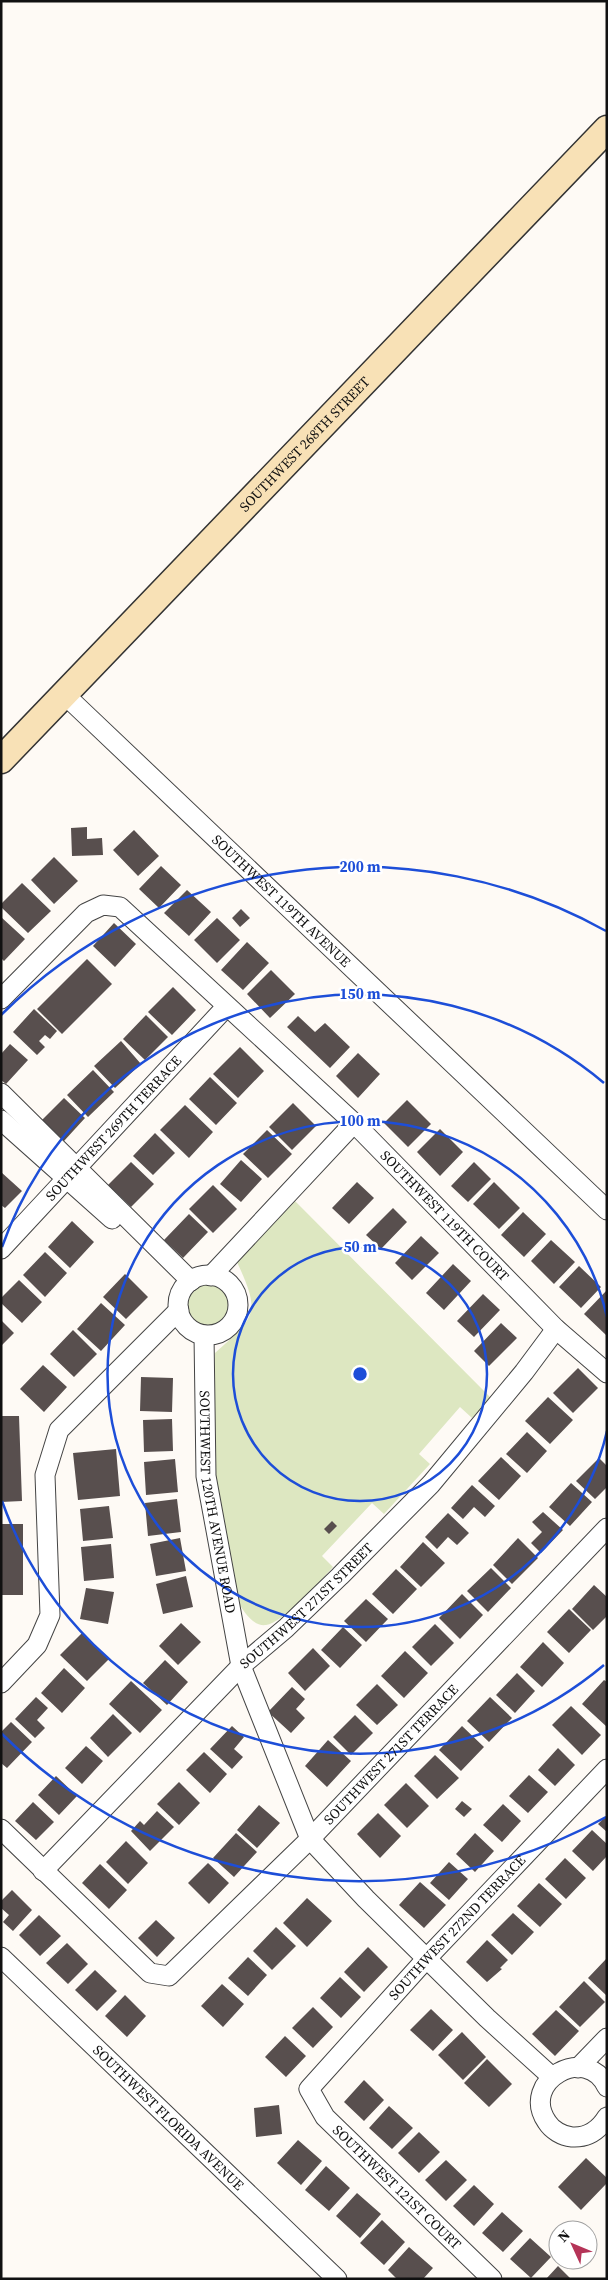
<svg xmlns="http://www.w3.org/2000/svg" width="608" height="2280" font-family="'Source Serif 4',serif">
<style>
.green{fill:#dde7c1}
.building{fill:#584f4e}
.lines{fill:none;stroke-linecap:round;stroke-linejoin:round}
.street-casing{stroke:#444;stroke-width:21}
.secondary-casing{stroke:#333;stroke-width:29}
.street{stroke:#fff;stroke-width:19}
.secondary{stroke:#f8e1b6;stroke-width:26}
.ring{fill:none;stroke:#1d4ed8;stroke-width:2.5}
.labels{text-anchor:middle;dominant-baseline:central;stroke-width:5;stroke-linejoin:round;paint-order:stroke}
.street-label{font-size:14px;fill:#111;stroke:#fff}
.centre{fill:#1d4ed8;stroke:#fff;stroke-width:2.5}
.ring-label{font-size:15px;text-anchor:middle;font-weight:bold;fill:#1d4ed8;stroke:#fff;stroke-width:5;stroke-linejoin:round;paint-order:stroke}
</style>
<rect width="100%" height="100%" fill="#fefaf5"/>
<path class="green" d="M294,1200L491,1398L472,1418L460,1407L419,1454L430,1464L384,1514L372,1503L322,1556L333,1567C320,1581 283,1623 266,1625C253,1627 243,1610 237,1601L218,1505L211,1414L215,1353C256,1316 261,1314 237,1262Z
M186 1304a23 23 0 1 1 46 0a23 23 0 1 1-46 0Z"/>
<path class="building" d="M87,827V839L102,838L103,855L72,856L71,828Z
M134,830L159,856L138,876L113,850Z
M54,857L78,881L54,904L31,880Z
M161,866L181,885L159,908L139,889Z
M22,883L51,911L28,933L1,907V904Z
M187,890L211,912L189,936L164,913Z
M241,909L250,918L240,927L232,918Z
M1,917L25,939L4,961L1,958Z
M217,918L240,940L217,963L194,940Z
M114,923L136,944L115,967L93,946Z
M247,942L269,963L243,990L221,970Z
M87,959L112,984L62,1034L37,1009Z
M271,970L295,994L270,1018L247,994Z
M173,987L196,1010L172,1035L148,1012Z
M34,1009L57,1031L50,1039L45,1035L39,1041L45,1047L37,1055L13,1032Z
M146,1015L168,1037L145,1060L123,1039Z
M298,1016L315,1032L325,1023L350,1047L330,1068L287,1027Z
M121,1041L141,1064L115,1088L94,1066Z
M10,1044L28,1060L6,1084L1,1080V1054Z
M240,1047L264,1071L238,1098L213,1074Z
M358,1053L380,1074L358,1098L336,1076Z
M93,1070L114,1092L88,1117L67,1095Z
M210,1077L237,1103L216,1125L189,1099Z
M64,1098L85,1118L64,1141L42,1120Z
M407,1100L431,1124L408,1147L384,1123Z
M293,1103L316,1126L292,1150L269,1127Z
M185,1105L213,1132L189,1158L160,1130Z
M440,1129L463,1152L440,1176L417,1152Z
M267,1130L292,1154L268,1178L243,1154Z
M155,1133L175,1153L153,1175L133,1156Z
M241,1160L262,1179L241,1202L220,1184Z
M131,1162L154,1184L131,1207L108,1185Z
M474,1162L491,1179L468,1202L451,1186Z
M1,1172L22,1191L5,1208L1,1205Z
M357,1182L374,1198L349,1224L332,1208Z
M494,1182L520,1208L499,1229L473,1204Z
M213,1185L237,1209L213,1233L189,1209Z
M393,1208L407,1222L381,1249L366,1235Z
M523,1212L546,1234L524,1257L501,1235Z
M189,1214L208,1232L183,1258L164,1240Z
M72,1221L94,1242L70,1268L48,1247Z
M421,1236L439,1253L412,1280L395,1263Z
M551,1240L575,1262L554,1284L531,1261Z
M45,1252L67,1273L45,1297L23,1275Z
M453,1264L471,1281L444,1310L426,1293Z
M579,1266L601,1287L581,1308L559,1287Z
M125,1274L148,1297L126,1319L103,1297Z
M19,1280L42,1302L22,1323L1,1303V1298Z
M607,1290V1334L606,1335L584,1314Z
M483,1294L500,1310L474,1337L457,1321Z
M101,1303L125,1325L101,1351L77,1329Z
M1,1320L14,1333L1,1346Z
M501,1323L517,1338L489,1366L474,1351Z
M73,1330L97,1354L74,1377L50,1354Z
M43,1365L67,1387L44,1412L20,1389Z
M578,1368L598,1388L573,1413L553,1393Z
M141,1377L173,1378L172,1412L140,1411Z
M548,1397L573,1420L550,1444L525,1421Z
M1,1416H19L22,1501L1,1502Z
M172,1419L173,1451L144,1452L143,1420Z
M527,1432L547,1451L527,1473L506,1454Z
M116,1449L120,1496L78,1500L73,1453Z
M501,1457L521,1476L499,1500L478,1481Z
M599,1458L607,1466V1487L595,1499L576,1481Z
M175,1459L178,1492L146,1495L144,1462Z
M571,1483L592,1502L570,1526L549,1507Z
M472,1485L495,1506L485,1517L474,1507L463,1519L451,1508Z
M177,1499L181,1532L148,1536L145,1503Z
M109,1506L113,1538L83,1541L80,1509Z
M543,1512L563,1530L541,1553L531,1543L542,1532L532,1522Z
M448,1513L469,1533L457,1545L448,1537L437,1549L425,1537Z
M332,1521L337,1526L329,1534L324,1529Z
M1,1524H23V1595H1Z
M180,1538L186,1571L156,1576L150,1544Z
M518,1538L538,1558L512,1584L493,1565Z
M423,1542L445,1563L421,1587L400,1567Z
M111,1544L114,1578L84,1581L81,1547Z
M491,1568L511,1588L488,1612L467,1591Z
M396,1569L417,1589L393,1614L372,1594Z
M186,1576L193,1607L163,1614L156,1584Z
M594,1585L607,1597V1616L593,1630L572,1609Z
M86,1588L114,1592L108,1624L80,1619Z
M462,1594L483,1615L460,1639L439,1618Z
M366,1599L388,1619L366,1642L344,1621Z
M569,1609L591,1630L569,1653L547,1632Z
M181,1623L201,1642L178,1665L159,1646Z
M435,1624L454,1643L431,1666L412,1647Z
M343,1627L362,1645L340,1668L321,1650Z
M82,1633L109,1659L87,1681L60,1655Z
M543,1642L564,1663L542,1687L520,1667Z
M313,1648L330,1666L305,1691L288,1673Z
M405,1651L428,1673L404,1698L381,1676Z
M165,1660L188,1682L167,1705L143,1683Z
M64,1668L85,1688L62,1713L41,1693Z
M517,1673L535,1691L515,1713L496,1695Z
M604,1680L607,1682V1727L582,1704Z
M131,1681L162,1710L140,1733L109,1704Z
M377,1684L398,1705L377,1725L356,1705Z
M292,1687L305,1699L296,1709L305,1718L291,1733L268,1712Z
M36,1697L48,1708L37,1720L45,1728L35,1738L15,1719Z
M490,1697L512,1718L489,1742L467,1721Z
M571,1706L601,1735L582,1755L552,1725Z
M113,1714L132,1733L108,1757L90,1738Z
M355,1715L373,1733L351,1755L333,1737Z
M11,1722L32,1742L7,1768L1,1763V1732Z
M232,1726L244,1737L234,1749L243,1757L232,1769L210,1749Z
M462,1726L484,1747L461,1771L439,1750Z
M328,1740L351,1761L327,1787L305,1766Z
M86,1746L103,1761L82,1784L65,1768Z
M558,1748L575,1765L555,1786L538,1770Z
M204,1752L227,1774L210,1793L186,1770Z
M435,1755L459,1778L437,1799L414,1776Z
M529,1775L548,1792L528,1813L509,1796Z
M56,1776L77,1796L59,1815L38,1795Z
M179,1782L200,1803L179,1825L157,1804Z
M406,1783L429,1806L407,1828L384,1805Z
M462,1801L472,1809L464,1817L455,1809Z
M33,1802L54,1822L36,1840L15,1821Z
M503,1804L521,1821L502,1842L483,1825Z
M259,1805L280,1823L257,1848L237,1830Z
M157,1811L174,1827L150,1851L131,1831L140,1821L144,1825Z
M378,1813L401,1836L380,1858L357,1834Z
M607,1815V1832L598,1824Z
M592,1830L607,1844V1856L593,1871L572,1851Z
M236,1833L257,1852L234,1877L213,1858Z
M475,1833L494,1851L475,1872L456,1854Z
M126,1841L148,1863L128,1884L106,1862Z
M565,1858L586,1878L566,1899L545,1879Z
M449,1862L468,1879L449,1900L430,1883Z
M208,1863L229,1883L209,1904L188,1883Z
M100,1864L127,1890L109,1909L82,1883Z
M420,1882L446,1905L424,1928L399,1905Z
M539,1883L562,1904L540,1927L517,1906Z
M12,1890L32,1910L13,1931L3,1922L9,1915L1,1908V1901Z
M307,1898L332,1921L307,1947L283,1923Z
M513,1913L534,1932L512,1955L491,1935Z
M39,1915L61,1936L40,1956L19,1935Z
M156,1920L175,1938L157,1957L138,1938Z
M276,1927L296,1946L272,1970L253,1951Z
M487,1940L508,1960L500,1968L502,1969L487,1982L466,1962Z
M67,1943L88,1964L68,1984L46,1963Z
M368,1947L388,1967L364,1992L344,1972Z
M248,1957L267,1975L248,1996L228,1978Z
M607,1958V1996L588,1978Z
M95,1970L117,1991L97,2011L75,1990Z
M340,1977L361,1997L341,2018L320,1998Z
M584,1981L605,2002L580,2027L559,2007Z
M222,1984L244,2004L223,2027L201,2006Z
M125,1995L146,2016L127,2037L105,2016Z
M313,2007L333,2027L313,2048L292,2028Z
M431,2009L453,2030L433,2051L410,2030Z
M556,2010L579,2031L555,2056L532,2034Z
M462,2032L486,2057L463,2080L438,2055Z
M285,2036L306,2056L286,2077L265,2057Z
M487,2059L512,2084L489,2107L464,2083Z
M364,2080L384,2100L364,2121L344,2102Z
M279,2105L282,2134L256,2137L254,2108Z
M389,2106L413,2128L392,2149L369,2128Z
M419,2132L440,2152L419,2173L398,2153Z
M298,2140L322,2161L301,2185L277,2163Z
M586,2158L607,2178V2183L581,2210L558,2187Z
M446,2160L467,2180L446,2201L425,2180Z
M326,2166L350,2188L329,2211L305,2190Z
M474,2185L494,2204L474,2226L453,2206Z
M357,2193L381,2214L360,2238L336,2216Z
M502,2212L523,2231L503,2252L482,2233Z
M382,2220L405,2242L384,2265L360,2243Z
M530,2238L551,2257L531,2278L510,2259Z
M409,2247L433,2268L423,2279H397L388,2270Z
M558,2266L571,2279H546Z"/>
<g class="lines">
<g class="street-casing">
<g id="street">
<path id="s1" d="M64,694L607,1210"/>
<path id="s2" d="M1,999L86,913L103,905L120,907L354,1123L556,1329L607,1373"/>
<path d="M1,1093L191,1281"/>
<path d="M1,1120L112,1219"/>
<path id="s3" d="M1,1249L226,1007"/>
<circle cx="208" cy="1305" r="30"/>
<path d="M211,1276L354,1123"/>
<path id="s4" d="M204,1335L206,1476L241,1666L310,1839L366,1899L487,2018L552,2077"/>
<path d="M1,1683L37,1645L50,1615L45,1475L59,1430L179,1310"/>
<path id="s5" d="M1,1829L150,1973L169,1976L310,1839L607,1528"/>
<path id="s6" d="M43,1871L241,1666L286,1628L340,1576L431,1484L524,1372L556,1329"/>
<path id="s7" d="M1,1957L337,2279"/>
<path d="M578,2068L607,2038"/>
<path d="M607,2087C587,2043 519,2081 547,2122C552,2130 562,2136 572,2137C588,2138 599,2130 607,2117"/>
<path id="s8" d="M492,2279L325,2117L309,2089L427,1958L607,1769"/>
</g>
</g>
<g class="secondary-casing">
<g id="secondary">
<path id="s9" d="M1,760L607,129"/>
</g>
</g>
<use href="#street" class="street"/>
<use href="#secondary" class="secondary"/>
</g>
<g class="ring">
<circle cx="360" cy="1374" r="127"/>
<path d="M607 1431A253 253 0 1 1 607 1317"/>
<path d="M604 1665A380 380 0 0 1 2 1501M2 1247A380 380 0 0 1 604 1083"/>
<path d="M606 1817A507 507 0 0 1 1 1733M1 1015A507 507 0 0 1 606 931"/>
</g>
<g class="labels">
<g class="street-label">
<text stroke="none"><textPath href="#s9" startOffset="438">SOUTHWEST 268TH STREET</textPath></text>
<text stroke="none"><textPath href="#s1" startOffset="300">SOUTHWEST 119TH AVENUE</textPath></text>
<text stroke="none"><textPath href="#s3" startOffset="165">SOUTHWEST 269TH TERRACE</textPath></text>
<text stroke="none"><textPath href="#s2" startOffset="605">SOUTHWEST 119TH COURT</textPath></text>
<text stroke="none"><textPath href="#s4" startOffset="168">SOUTHWEST 120TH AVENUE ROAD</textPath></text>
<text stroke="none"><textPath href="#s6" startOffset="374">SOUTHWEST 271ST STREET</textPath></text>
<text stroke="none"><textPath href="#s5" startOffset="540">SOUTHWEST 271ST TERRACE</textPath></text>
<text stroke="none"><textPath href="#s8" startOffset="484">SOUTHWEST 272ND TERRACE</textPath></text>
<text stroke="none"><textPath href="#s7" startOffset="232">SOUTHWEST FLORIDA AVENUE</textPath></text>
<text transform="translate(397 2187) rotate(44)">SOUTHWEST 121ST COURT</text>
</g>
</g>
<circle cx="360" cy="1374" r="8" class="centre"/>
<g class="ring-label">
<text x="360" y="872">200 m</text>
<text x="360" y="999">150 m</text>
<text x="360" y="1126">100 m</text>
<text x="360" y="1252">50 m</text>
</g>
<rect width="608" height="2280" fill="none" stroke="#111111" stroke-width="5"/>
<g transform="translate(573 2245) rotate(314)"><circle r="24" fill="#ffffff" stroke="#a0a0a0"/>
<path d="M0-4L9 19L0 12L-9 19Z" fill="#b53458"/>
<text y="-8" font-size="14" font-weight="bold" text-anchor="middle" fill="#111111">N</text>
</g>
</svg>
